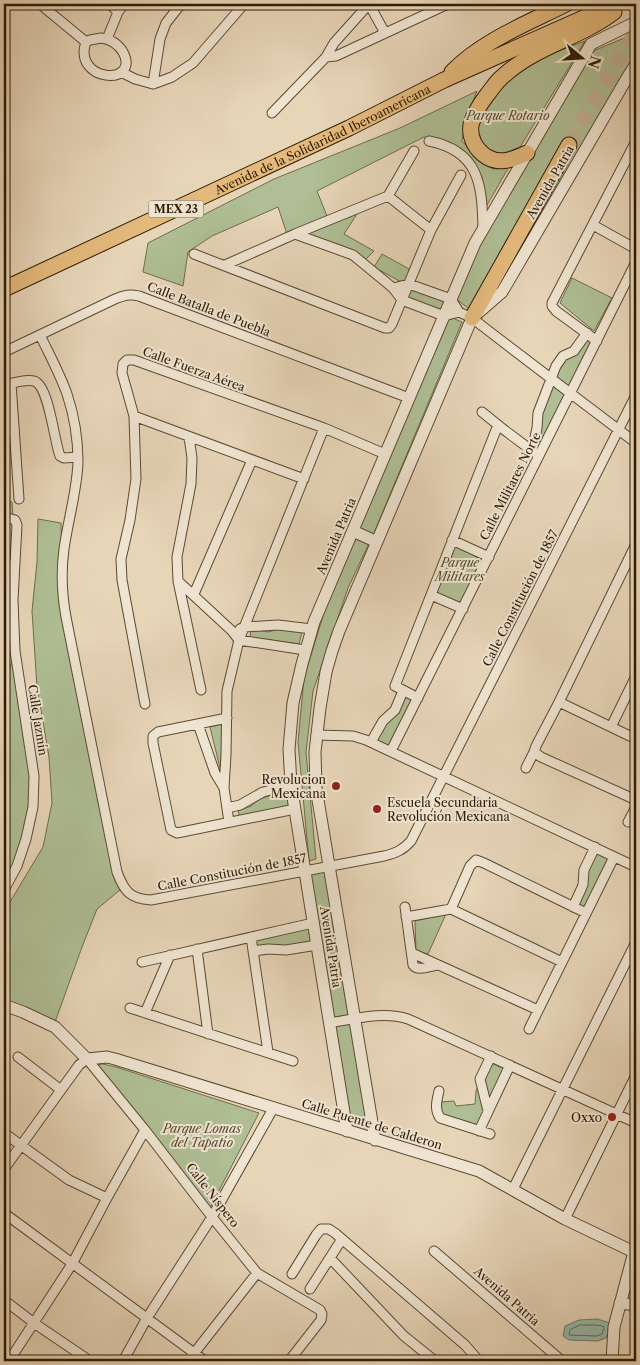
<svg xmlns="http://www.w3.org/2000/svg" width="640" height="1365" font-family="'Libre Caslon Text',serif">
<style>
.green{fill:#afbe94;stroke:#6e6c4c}
.water{fill:#97b9aa;stroke:#6d7a67}
.lines{fill:none;stroke-linecap:round;stroke-linejoin:round}
.shore{stroke:#626a56;stroke-width:1}
.trunk-tunnel{stroke:#c2b094;stroke-width:15;stroke-dasharray:15 8;stroke-linecap:butt}
.minor-casing{stroke:#5c4a30;stroke-width:11}
.tertiary-casing{stroke:#5c4a30;stroke-width:13}
.trunk-casing{stroke:#2e1b03;stroke-width:17}
.minor{stroke:#efe4d1;stroke-width:9}
.tertiary{stroke:#efe4d1;stroke-width:11}
.trunk{stroke:#e4ba7c;stroke-width:15}
.poi-dot{fill:#8f2418;stroke:#efe4d1;stroke-width:2}
.labels{text-anchor:middle;dominant-baseline:central;stroke-width:4;stroke-linejoin:round;paint-order:stroke}
.shield{fill:#efe4d1;stroke:#685741;stroke-width:1}
.shield-label{font-size:11px;font-weight:bold;fill:#2e1b03}
.park-label{font-size:12px;font-style:italic;fill:#554c2e;stroke:#efe4d1}
.street-label{font-size:12px;fill:#2e1b03;stroke:#efe4d1}
.poi-label{font-size:12px;fill:#2e1b03;stroke:#efe4d1;text-anchor:end}
</style>
<rect width="100%" height="100%" fill="#e7d5b8"/>
<filter id="stains"><feTurbulence type="fractalNoise" baseFrequency=".004" numOctaves="4"/><feColorMatrix values="0 0 0 0 .2 0 0 0 0 .09 0 0 0 0 .02 0 0 0 .5 -.17"/></filter>
<radialGradient id="worn" r=".72"><stop offset=".6" stop-color="#630" stop-opacity="0"/><stop offset="1" stop-color="#630" stop-opacity=".3"/></radialGradient>
<path class="green" d="M636,33V58L609,100L499,288L481,306L468,308L456,299L478,248L591,52Z
M585,41L520,147L498,155L483,148L477,138L476,121L485,101L533,61Z
M477,91L465,122L462,141L481,162L493,169L510,165L487,205L482,177L473,163L445,142L424,137L317,191L327,216L287,234L278,207L212,236L188,252L183,286L143,272L148,243L274,179L400,128Z
M357,214L344,234L374,251L365,260L307,234Z
M382,254L411,270L403,283L374,267Z
M572,278L612,298L594,331L560,303Z
M409,284L451,299L445,314L402,300Z
M450,317L462,322L374,533L348,588L313,691L306,752L316,859L309,861L298,742L304,678L327,603L363,516Z
M588,336L597,341L541,453L532,451L538,415L557,364Z
M4,499L12,502L13,519L4,517Z
M38,519L61,523L63,601L120,890L97,909L82,947L55,1022L4,999V912L43,847L52,803L49,757L37,687L32,611L37,562Z
M452,545L483,560L461,605L434,592Z
M251,629L268,632L279,629L302,632L299,644L250,637Z
M15,651L34,776L26,839L4,890V687Z
M403,691L416,698L391,751L372,743Z
M222,724L221,772L210,727Z
M289,790L292,807L240,818L238,811L251,806L259,799Z
M595,847L614,857L586,913L573,907Z
M330,869L355,1016L329,1023L308,874Z
M446,914L428,954L416,951L415,921Z
M313,923L317,945L253,951L251,937Z
M355,1022L375,1136L347,1131L332,1025Z
M489,1062L506,1070L477,1127L442,1116L440,1102L454,1101L456,1106L475,1104L476,1091Z
M103,1064L116,1067L259,1113L210,1208L95,1065Z"/>
<path class="water" d="M597,1319L607,1322L611,1324L606,1338L598,1341L569,1340L563,1336L565,1326L579,1320Z"/>
<g class="lines">
<path class="shore" d="M580,1325H596L603,1326L604,1328L602,1334L597,1336L569,1335L570,1330Z"/>
<path class="trunk-tunnel" d="M569,145L589,109L636,32"/>
<g class="minor-casing">
<path id="minor" d="M40,4L86,42
M110,4L118,12
M369,4L385,33
M101,38C110,39 118,44 123,52C141,87 72,82 86,42L90,40Z
M107,39L118,12L124,4
M326,57L336,56L448,4
M121,72L135,79L153,84L172,77L193,63L244,4
M153,84L160,39L166,23L181,4
M272,113L326,57L334,43L369,4
M429,141C479,151 482,184 483,228
M388,196L431,230
M593,225L636,249
M295,234L353,255L393,288L402,300L444,316L459,312
M194,254L385,328H389L392,324L431,230L461,175
M225,265L295,234L388,196L414,151
M393,288L409,284L451,299L459,312L472,318C526,360 581,401 636,443
M40,335C49,354 60,374 67,394C74,415 78,440 78,462C77,491 68,520 64,549C61,571 62,595 66,617L117,872C124,891 130,899 151,900L384,856C396,853 403,850 411,841L636,395
M597,341L556,311L552,306V303L636,141
M4,352L115,299C124,295 130,294 139,296L409,398
M11,383L19,499
M4,386C11,383 27,379 34,381C49,385 54,441 60,456L64,458L78,457
M482,412L503,429L535,453
M134,416L304,479
M189,437L192,458L191,484L177,557L178,581L201,690
M532,451L537,428L538,413L556,366L563,356L574,351L576,348L587,333
M4,517L15,520L17,525L13,600L15,651L34,776L33,807L26,839L17,866L4,890
M452,540L489,557
M178,581L232,631L239,640L305,650
M4,593L11,565
M194,594L252,460
M431,595L463,609
M240,629L244,627L278,625L312,629
M418,698L395,686L498,425
M559,702L636,739
M145,704L122,580L121,559L130,520L136,479L134,416L122,373L123,364L127,360H134L324,428L385,454
M227,718L158,732L153,736V743L171,830L177,833L295,809
M198,724L215,773L224,788
M611,727L636,676
M316,735L353,736L366,740L636,867
M371,742L383,721L395,710L403,691
M391,751L636,262
M534,752L541,757L636,800
M526,768L534,752L536,746L559,702L636,544
M227,808L240,805L263,792L291,785
M229,822L224,788L226,755L227,691L239,640L324,428
M628,822L636,807
M405,907L413,965C418,972 430,966 438,965
M573,907L583,885L584,870L595,847
M451,909L470,866L476,860L484,863L586,913
M451,909L562,962
M406,917L451,909
M251,937L268,1052
M197,949L208,1034
M253,951L268,949L286,950L317,945
M412,953L538,1010
M142,962L313,923
M130,1008L293,1061
M145,1013L170,955
M329,1023C355,1019 383,1011 408,1019L636,1123
M529,1029L614,857
M18,1057L61,1090
M439,1091C437,1100 434,1109 440,1118L490,1134
M488,1111L480,1079L491,1056
M479,1131L510,1065
M4,1133L69,1180L107,1198
M4,1169L79,1065L87,1059L145,1130L212,1217L257,1273L320,1310L322,1314L321,1320L289,1361
M513,1189L636,942
M4,1213L205,1361
M565,1219L636,1075
M434,1251L562,1361
M330,1258L404,1336L435,1361
M292,1274L316,1235L321,1229H329L335,1233L465,1345L479,1361
M310,1289L342,1239
M4,1300L34,1323L90,1361
M9,1361L72,1264L107,1198L145,1130
M123,1361L147,1318L212,1217L274,1107
M188,1361L257,1273"/>
</g>
<g class="tertiary-casing">
<path id="tertiary" d="M353,531L377,542
M4,1005L23,1012L55,1027L87,1059L107,1057L115,1059L479,1171L565,1219L636,1253
M347,1131L291,785L289,749L293,703L302,664L314,622L475,243L591,44L636,22
M375,1140L316,788L315,752L320,708L326,672L332,651L339,631L472,318L502,292L627,78L636,64
M620,1303L636,1305
M612,1361L614,1327L634,1252L636,1247"/>
</g>
<g class="trunk-casing">
<g id="trunk">
<path d="M452,72C482,41 528,23 566,4"/>
<path d="M527,153C514,159 501,165 487,157C476,150 469,138 471,125C474,114 480,104 487,95C492,89 496,82 502,77C511,69 522,61 533,55C560,40 589,31 614,12"/>
<path id="s1" d="M4,289L349,128L444,80L615,4"/>
<path d="M472,318L569,145"/>
</g>
</g>
<use href="#minor" class="minor"/>
<use href="#tertiary" class="tertiary"/>
<use href="#trunk" class="trunk"/>
</g>
<g class="poi-dot">
<circle cx="336" cy="786" r="5"/>
<circle cx="377" cy="809" r="5"/>
<circle cx="612" cy="1117" r="5"/>
</g>
<g class="labels">
<rect class="shield" x="148.5" y="200.5" width="55" height="17" rx="4"/>
<g class="shield-label">
<text x="176" y="209">MEX 23</text>
</g>
<g class="park-label">
<text x="508" y="115">Parque Rotario</text>
<text x="460" y="562">Parque<tspan x="460" dy="14">Militares</tspan></text>
<text x="202" y="1128">Parque Lomas<tspan x="202" dy="14">del Tapatío</tspan></text>
</g>
<g class="street-label">
<text stroke="none"><textPath href="#s1" startOffset="352">Avenida de la Solidaridad Iberoamericana</textPath></text>
<text transform="translate(550 182) rotate(-60)">Avenida Patria</text>
<text transform="translate(209 309) rotate(21)">Calle Batalla de Puebla</text>
<text transform="translate(194 369) rotate(20)">Calle Fuerza Aérea</text>
<text transform="translate(510 486) rotate(-63)">Calle Militares Norte</text>
<text transform="translate(336 536) rotate(-67)">Avenida Patria</text>
<text transform="translate(520 598) rotate(-63)">Calle Constitución de 1857</text>
<text transform="translate(38 720) rotate(81)">Calle Jazmín</text>
<text transform="translate(232 872) rotate(-11)">Calle Constitución de 1857</text>
<text transform="translate(331 947) rotate(81)">Avenida Patria</text>
<text transform="translate(372 1124) rotate(17)">Calle Puente de Calderon</text>
<text transform="translate(213 1195) rotate(52)">Calle Níspero</text>
<text transform="translate(507 1296) rotate(41)">Avenida Patria</text>
</g>
<g class="poi-label">
<text x="326" y="779">Revolucion<tspan x="326" dy="14">Mexicana</tspan></text>
<text x="387" y="802" text-anchor="start">Escuela Secundaria<tspan x="387" dy="14">Revolución Mexicana</tspan></text>
<text x="602" y="1117">Oxxo</text>
</g>
</g>
<rect width="640" height="1365" fill="none" stroke="#e7d5b8" stroke-width="20"/>
<rect x="5" y="5" width="630" height="1355" fill="none" stroke="#2e1b03" stroke-width="2.5"/>
<rect x="10" y="10" width="620" height="1345" fill="none" stroke="#2e1b03"/>
<g transform="translate(582 58) rotate(108)" stroke="#efe4d1" stroke-width="4" paint-order="stroke">
<path d="M0-4L9 19L0 12L-9 19Z" fill="#2e1b03"/>
<text y="-8" font-size="14" font-weight="bold" text-anchor="middle" fill="#2e1b03">N</text>
</g>
<rect width="100%" height="100%" filter="url(#stains)"/>
<rect width="100%" height="100%" fill="url(#worn)"/>
</svg>
